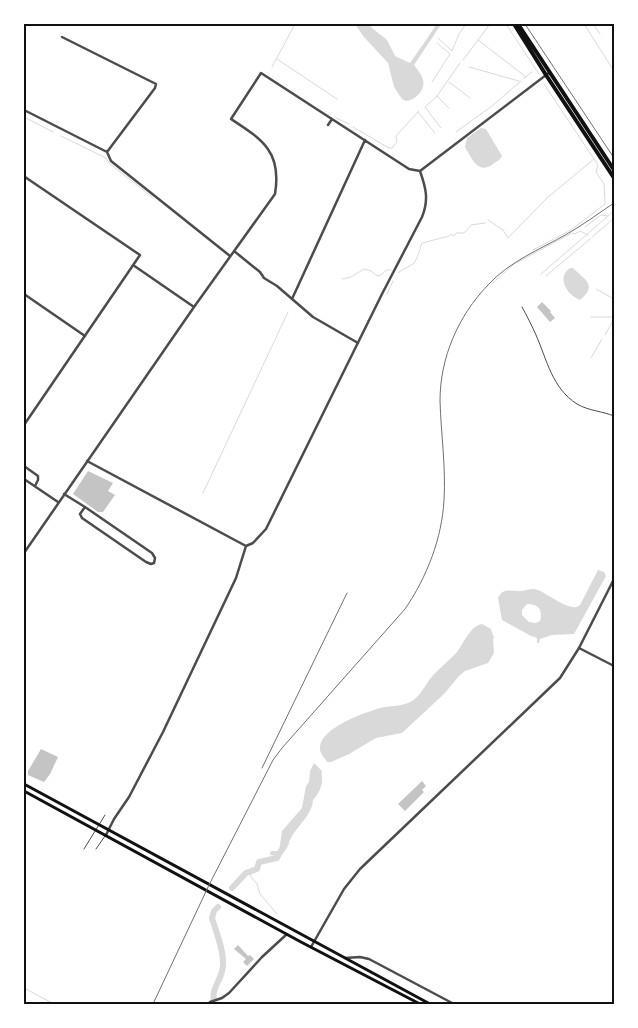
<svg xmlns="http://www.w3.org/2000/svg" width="638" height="1028" font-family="'Exo 2',sans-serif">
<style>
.water{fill:#d9d9d9;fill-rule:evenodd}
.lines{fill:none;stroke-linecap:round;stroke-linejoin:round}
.stream{stroke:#d9d9d9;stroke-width:1}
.canal{stroke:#d9d9d9;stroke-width:4}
.river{stroke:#d9d9d9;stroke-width:6}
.building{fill:#c4c4c4}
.service{stroke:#4c4c4c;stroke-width:1}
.minor{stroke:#4c4c4c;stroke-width:2.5}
.tertiary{stroke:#4c4c4c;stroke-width:2.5}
.secondary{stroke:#111;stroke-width:3}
.primary{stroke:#111;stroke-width:4}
.tram{stroke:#707070;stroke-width:1}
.rail{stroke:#707070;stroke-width:1}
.neatline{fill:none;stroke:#111;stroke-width:2}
</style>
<rect width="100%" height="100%" fill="#fff"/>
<path class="water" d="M355,24H369L372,28L387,40L395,56L410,63L431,33L434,35L414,65C417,69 422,75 423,80C426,90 415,100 406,101L402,99L394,87L388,63L364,37Z
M481,128L486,129L502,156C500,160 497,161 493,164C478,175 472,159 465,147L467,138Z
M570,268H573C585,280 598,285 580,300C567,295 556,278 570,268Z
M598,570L604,572L606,576L574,634L552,635L540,639L539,643H537V638L531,636L502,620L498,598C503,588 509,591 518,591C525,592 531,587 538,590C548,594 566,609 577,607L580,605ZM527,604C539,604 543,610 540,621L536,623L529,622L522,615V610Z
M482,624L491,629L494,638L493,639L494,653L488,663L465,671L459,676L445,693L402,733L376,738L349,754L331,762H327C325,758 320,754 320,749C318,728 368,711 384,707C392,706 403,706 410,702C419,698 425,686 430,679C438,669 449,661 457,652C464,643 470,626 482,624Z
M314,763L322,771C321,773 322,775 322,778C323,786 318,795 313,800C312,815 298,825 291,838C288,844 287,845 283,852L279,850L278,856L270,855V853L271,851H279L282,831L302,808L306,786L309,782L310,771Z"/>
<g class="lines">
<path class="stream" d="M506,24L539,74
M584,24L614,71
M593,24L600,34
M438,38L452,51L459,34L466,24
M478,40L526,77
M277,59L337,99
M463,60L490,24
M272,67L295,24
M469,67L519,81
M523,79L532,72
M432,82L450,54L437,43
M449,82L470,98
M437,96L449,108
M419,111L418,112L435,133
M24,117L53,132
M334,117L349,124
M353,127L389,148H392L397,142L396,136L418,112
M441,128L425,107L437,96L460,63
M456,132L492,106L521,81
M61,136L106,158L109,163L152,197
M488,220L503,230L508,238L547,198L594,159
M585,227L601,215L608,216
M592,237L612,220
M533,250L571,230L605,204L604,184L596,172L598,165L544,84
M398,273C402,269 409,267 413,264C418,259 419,250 422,243L449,236L451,234L454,236L456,233H464L471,225L485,223
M541,274L614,211
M546,276L590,239
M342,279L351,277L364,269L371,271L377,276L381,275L386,270H391
M493,283L514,264L572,233L575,234L580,231L588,235
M596,289L614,299
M387,294L393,281
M591,317H614
M605,335L614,319
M591,358L602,339
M203,493L288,312
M250,870L251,877L257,884L260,894L277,914
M24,988L54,1004"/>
<path class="canal" d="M431,36L439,24"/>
<path class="river" d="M232,888L246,873L257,869L259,862L277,858C280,850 283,850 286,843
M214,1004C211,985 222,982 223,965C224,950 216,932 212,918L214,911L218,907"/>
</g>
<path class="building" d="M542,302L551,311L550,312L555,318L550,322L537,307Z
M88,471L113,483L108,491L115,495L103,512H98L73,494Z
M41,749L58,757L50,774L44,782L28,775V771Z
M422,781L426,786L422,790L424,792L405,811L398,804Z
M238,945L248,956L250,955L254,959L247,966L243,962L246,959L234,949Z"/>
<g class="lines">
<path class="service" d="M522,307C527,316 532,326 536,335C547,360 552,388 577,404C589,411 602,411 614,416
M84,849L105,815
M96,849L105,836"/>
<path class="minor" d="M62,37L156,84L155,88L107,152
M24,110L107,152L111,161L230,256
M328,125L332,119
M420,171L550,72
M24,180L25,177L140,255L24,425
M234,251L260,272L264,278L277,286L313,317L358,343
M133,265L194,307
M24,294L85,336
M292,299L365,140
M87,461L246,546
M24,466L38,476V480L35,486
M24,479L58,502
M64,494L85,507
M85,507L152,553L155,558L154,563L151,564L146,562L82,518L80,514Z
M24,553L194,307L275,194C282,152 263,140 231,119L261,73L409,169L420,171
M579,648L614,666
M106,835L114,819L129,797L163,732L236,578L246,546L253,543L266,529L382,294L422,217C429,200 426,188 420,171
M345,958L360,957L369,959L454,1004
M210,1002L222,998L229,993L262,957L287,934"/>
<path class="tertiary" d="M311,947L344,889L360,869L560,678L579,648L614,579"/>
<path class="secondary" d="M24,784L430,1004
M24,791L301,942L420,1004"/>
<path class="primary" d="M514,24L546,75L614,178
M518,24L614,170"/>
<path class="tram" d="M525,24L614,158"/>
<path class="rail" d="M262,768L347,593
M153,1004L209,885L273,760L282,748L405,609C427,577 442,538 444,500C446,467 441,434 440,401C440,358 458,316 488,285C510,261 539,250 567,234C583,225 599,213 614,203"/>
</g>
<rect width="638" height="1028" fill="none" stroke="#ffffff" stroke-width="50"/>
<rect x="25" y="25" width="588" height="978" class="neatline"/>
</svg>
